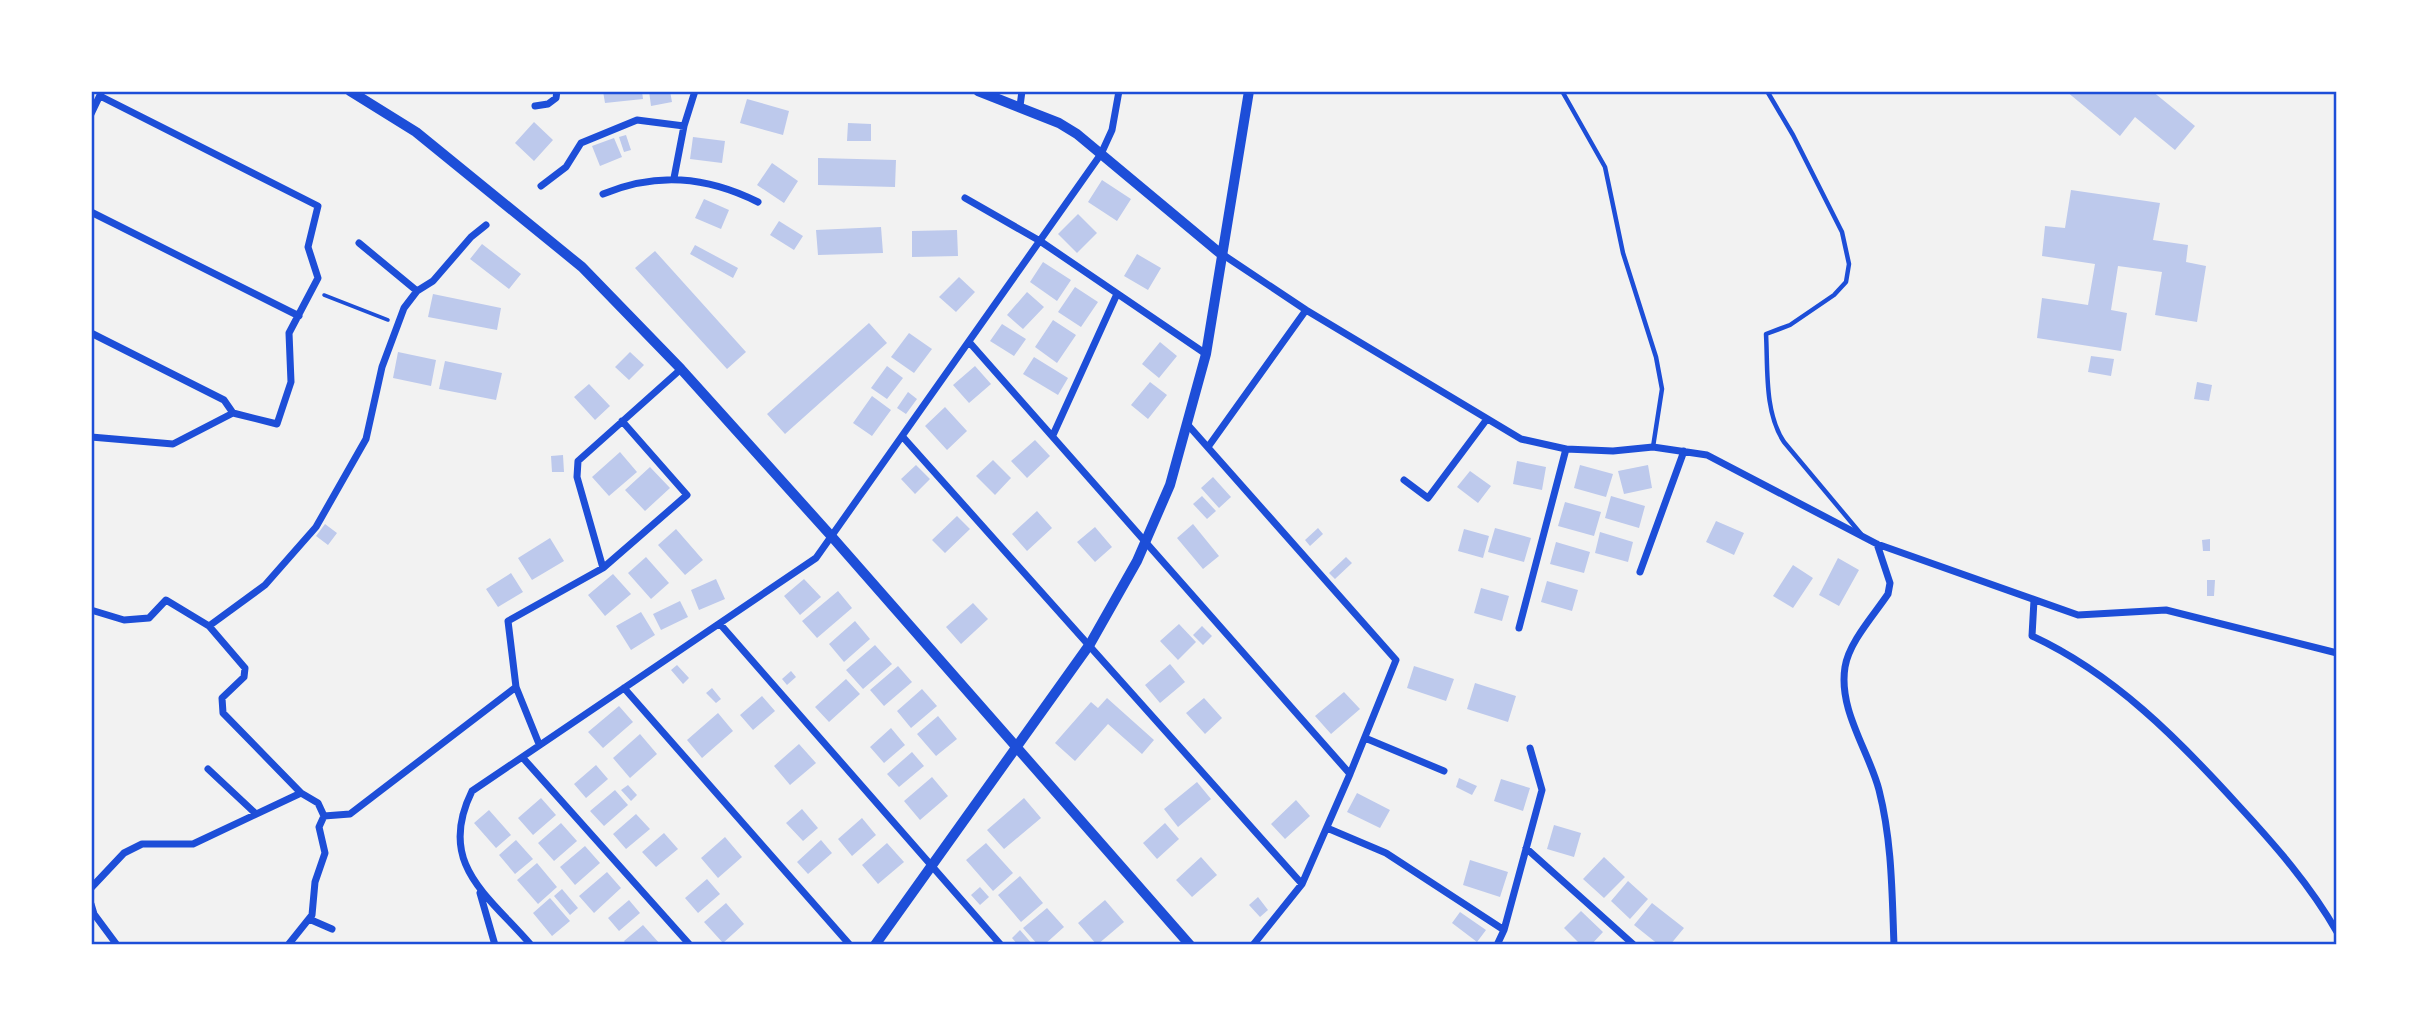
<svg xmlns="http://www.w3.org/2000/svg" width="2428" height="1036" font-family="Arial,sans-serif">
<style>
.building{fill:#bdc9ec}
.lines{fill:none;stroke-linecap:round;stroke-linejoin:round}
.path{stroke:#1d4ed8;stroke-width:3.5}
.service{stroke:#1d4ed8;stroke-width:4.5}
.minor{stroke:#1d4ed8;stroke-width:7}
.tertiary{stroke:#1d4ed8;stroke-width:10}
.neatline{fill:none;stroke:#1d4ed8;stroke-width:2.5}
</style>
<rect width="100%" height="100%" fill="#f2f2f2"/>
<path class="building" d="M603,91H642L643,99L605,103Z
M649,91H670L672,102L651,106Z
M2066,91H2152L2195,126L2175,150L2135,117L2120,136Z
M747,99L789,111L783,135L740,123Z
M534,122L553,140L534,161L515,143Z
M848,123L871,124V141H847Z
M626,135L631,150L624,152L619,137Z
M693,137L725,141L722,163L690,159Z
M614,138L622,157L600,166L592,146Z
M818,158L896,160L895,187L818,185Z
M772,163L798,181L784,203L757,185Z
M1102,180L1131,199L1117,221L1088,202Z
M2071,190L2160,203L2153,240L2188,245L2186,262L2206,266L2197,322L2155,315L2162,272L2118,266L2111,310L2127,313L2121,351L2037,338L2042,298L2088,305L2095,264L2042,256L2045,226L2065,228Z
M704,199L729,210L721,229L695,218Z
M1078,214L1097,233L1077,253L1058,234Z
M779,221L803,236L794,250L770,235Z
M881,227L883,253L818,255L816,230Z
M957,230L958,256L912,257V231Z
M482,244L521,274L509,289L470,259Z
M695,245L738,268L733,278L690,254Z
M655,251L746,352L727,369L635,268Z
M1137,254L1161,268L1148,290L1124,276Z
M1043,262L1071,280L1057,301L1030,282Z
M959,277L975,292L956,312L939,297Z
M1075,287L1098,302L1081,327L1058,312Z
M1027,292L1044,307L1023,329L1007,315Z
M433,294L501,308L497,330L428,317Z
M1053,320L1076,335L1057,363L1035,347Z
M869,323L887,343L785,434L767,414Z
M1002,324L1026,339L1014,356L990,341Z
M909,333L932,349L914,373L891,357Z
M1160,342L1177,356L1159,378L1142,364Z
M398,352L436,360L431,386L393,378Z
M630,352L644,365L629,380L615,367Z
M2091,356L2114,359L2111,376L2088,372Z
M1034,357L1068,378L1058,395L1023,374Z
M445,361L502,373L496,400L439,389Z
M887,366L903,378L887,399L871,388Z
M975,366L991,384L969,403L953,385Z
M1150,382L1167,395L1148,419L1131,405Z
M2197,382L2212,385L2209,401L2194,399Z
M589,384L610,406L595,420L574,397Z
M908,392L917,399L906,414L897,408Z
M872,396L891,410L872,436L853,423Z
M945,407L967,431L947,450L925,426Z
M1035,440L1050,456L1027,478L1011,461Z
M620,452L637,472L609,496L592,477Z
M563,455L564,472H552L551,456Z
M993,460L1011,478L995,495L976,476Z
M1517,461L1546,467L1542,490L1513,484Z
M916,465L930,479L915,494L901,479Z
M1580,465L1613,474L1606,497L1574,488Z
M1648,465L1652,488L1624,494L1618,471Z
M650,467L670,488L645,511L625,490Z
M1470,471L1491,486L1478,503L1457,487Z
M1213,477L1231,497L1219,508L1201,488Z
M1202,496L1216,511L1207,519L1193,504Z
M1611,496L1645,506L1639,528L1605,518Z
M1565,502L1601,512L1594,536L1558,526Z
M1037,511L1052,528L1027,551L1012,534Z
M957,516L970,529L945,553L932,540Z
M1716,521L1744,533L1734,555L1706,542Z
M325,524L337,533L328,545L316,536Z
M1193,524L1219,556L1203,569L1177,538Z
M1095,527L1112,547L1095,562L1077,542Z
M1318,528L1323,534L1310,546L1305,540Z
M1495,528L1531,538L1524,562L1488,552Z
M676,529L703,560L685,575L658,545Z
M1464,529L1489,536L1483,558L1458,551Z
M1600,532L1633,542L1628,562L1595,553Z
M550,538L564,561L532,580L518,558Z
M2210,539V551H2203L2202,540Z
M1556,542L1590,552L1584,573L1550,564Z
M646,557L669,583L651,599L628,573Z
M1346,557L1352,563L1335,579L1329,573Z
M1838,558L1859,570L1839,606L1819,595Z
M1793,565L1813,578L1793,608L1773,596Z
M511,573L523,592L498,607L486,589Z
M613,574L631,594L605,616L588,595Z
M716,579L725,599L699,610L691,590Z
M804,579L821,597L800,615L784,596Z
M2207,580H2215L2214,596H2207Z
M1547,581L1578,590L1572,611L1541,602Z
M1481,588L1509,596L1502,621L1474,613Z
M838,591L852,608L817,638L802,621Z
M680,601L688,617L661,630L653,614Z
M973,603L988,619L961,644L946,627Z
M641,612L655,635L631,650L616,626Z
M855,621L870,639L844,662L829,644Z
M1179,624L1196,642L1178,660L1160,641Z
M1202,626L1212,636L1203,645L1193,635Z
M875,645L892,664L863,689L846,670Z
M1170,664L1185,682L1160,703L1145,685Z
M677,665L689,678L683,684L671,670Z
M898,666L912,682L884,706L870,690Z
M1414,666L1454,679L1446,701L1407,688Z
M791,671L796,677L787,685L782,679Z
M846,679L860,694L829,722L815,707Z
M1475,683L1516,696L1508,722L1467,709Z
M712,688L721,699L716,703L706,693Z
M922,689L937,706L911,728L897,711Z
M1344,692L1360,709L1331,734L1315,716Z
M762,696L775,711L753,730L740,715Z
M1107,698L1154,740L1142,754L1108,724L1075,761L1055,743L1091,702L1098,708Z
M1204,698L1222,718L1205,734L1186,713Z
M619,706L633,722L603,748L588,732Z
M718,713L733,731L702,758L687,740Z
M938,716L957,739L936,756L917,734Z
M891,728L905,745L884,763L870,747Z
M640,734L657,754L630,778L613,758Z
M799,744L816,763L790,785L774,766Z
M912,752L924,766L899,787L887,774Z
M596,765L608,779L586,798L574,784Z
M932,777L948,796L920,820L904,801Z
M1459,778L1477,786L1472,795L1456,787Z
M1501,779L1530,788L1523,811L1494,801Z
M1197,782L1211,799L1178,827L1164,809Z
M628,785L637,795L631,801L621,790Z
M615,790L628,805L604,826L590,811Z
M1357,793L1390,810L1380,828L1347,812Z
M541,798L556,815L533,835L518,818Z
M1024,798L1041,818L1004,849L987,830Z
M1296,800L1310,816L1285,839L1271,824Z
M802,809L818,828L803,841L786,823Z
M489,810L511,835L496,848L474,823Z
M636,814L650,829L626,849L613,834Z
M862,818L876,835L852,856L838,839Z
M561,823L577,841L554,861L538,843Z
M1165,823L1179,839L1157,859L1143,843Z
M1554,825L1581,833L1574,857L1547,849Z
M664,833L678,849L656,867L642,852Z
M725,837L742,857L718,878L701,858Z
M516,840L533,859L515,874L499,855Z
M821,840L832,853L808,874L797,862Z
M887,843L904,862L878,884L862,865Z
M986,843L1013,873L993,891L966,860Z
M585,846L600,863L575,885L560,867Z
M1201,857L1217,875L1192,897L1176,880Z
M1604,857L1625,877L1604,898L1583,879Z
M1470,860L1508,872L1500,897L1463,885Z
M537,863L557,887L538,904L517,880Z
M607,872L621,888L594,913L579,896Z
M1020,876L1043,903L1021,922L998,895Z
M707,879L720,894L698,913L685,898Z
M1628,881L1648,899L1630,919L1611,901Z
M980,887L989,897L980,905L971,895Z
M562,889L578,908L570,915L554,896Z
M1258,897L1268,910L1260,917L1249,905Z
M550,898L570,921L552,936L533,913Z
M629,900L640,913L619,931L608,918Z
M1105,900L1124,922L1097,945L1078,923Z
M726,903L744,924L723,943L704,922Z
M1652,903L1684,928L1670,945H1659L1634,925Z
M1047,908L1064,927L1044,945H1038L1023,928Z
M1581,911L1603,932L1591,945H1581L1564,928Z
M1460,912L1486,930L1477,942L1452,923Z
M643,925L660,944L627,945L624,941Z
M1020,930L1033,945H1018L1012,938Z"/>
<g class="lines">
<path class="path" d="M324,295L388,320"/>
<path class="service" d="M1562,91L1605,167L1623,253L1656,357L1662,389L1653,447
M1767,91L1793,135L1842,232L1849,264L1846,282L1834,295L1790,325L1766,334C1768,368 1764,412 1784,442L1861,534"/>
<path class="minor" d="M535,106L548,104L556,98L557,91
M1020,106L1022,91
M91,114L102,91
M674,178L684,126L695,91
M541,186L566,167L581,143L637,120L684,126
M603,194C656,172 706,176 758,202
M965,198L1040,241L1206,354
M91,212L299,316
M359,243L417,291
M1222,254L1306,310L1521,439L1566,449L1613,451L1653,447L1707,455L1877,544L2078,615L2166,610L2337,653
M91,333L224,400L233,413L277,424L291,382L289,333L318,278L308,247L318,206L100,96
M970,343L1350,774L1302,884L1253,945
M1188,425L1396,660L1350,774
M1053,435L1117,294
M902,436L1302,884
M91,437L173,444L233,413
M1208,447L1306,310
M1404,480L1428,498L1487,419
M1877,544L1890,583L1888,594C1874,615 1849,642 1845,667C1838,710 1869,751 1879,790C1892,841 1892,893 1894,945
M603,568L577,477L578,461L681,369
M1640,572L1684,451
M2034,600L2032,636C2114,674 2178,739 2238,805C2275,845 2310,885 2337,932
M91,610L124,620L149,618L166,600L209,626L265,585L316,527L366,439L382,367L404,308L417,291L433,281L471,237L486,225
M720,624L1001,945
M209,626L245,668L244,677L222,698L223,713L301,793
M1519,628L1566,449
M624,688L850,945
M1365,738L1444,771
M539,744L516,687L508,621L603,568L687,495L622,421
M523,758L690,945
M208,769L255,813
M1327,828L1386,853L1504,930
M1526,848L1634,945
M91,888L124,853L142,844H193L301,793L318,803L324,816L350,814L516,687
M480,893L495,945
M91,904L94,914L117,945
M309,919L332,929
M288,945L312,915L315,882L325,853L319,827L324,816
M531,945C488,895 436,864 472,791L816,558L1101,154L1112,130L1119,91
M1497,945L1504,930L1542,790L1530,748"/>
<path class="tertiary" d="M350,91L416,132L582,267L681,369L833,538L1190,945
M978,91L1059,123L1077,134L1221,254
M875,945L1090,644L1137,561L1170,485L1206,354L1249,91"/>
</g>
<rect width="2428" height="1036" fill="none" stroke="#ffffff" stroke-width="186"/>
<rect x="93" y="93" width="2242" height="850" class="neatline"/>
</svg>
